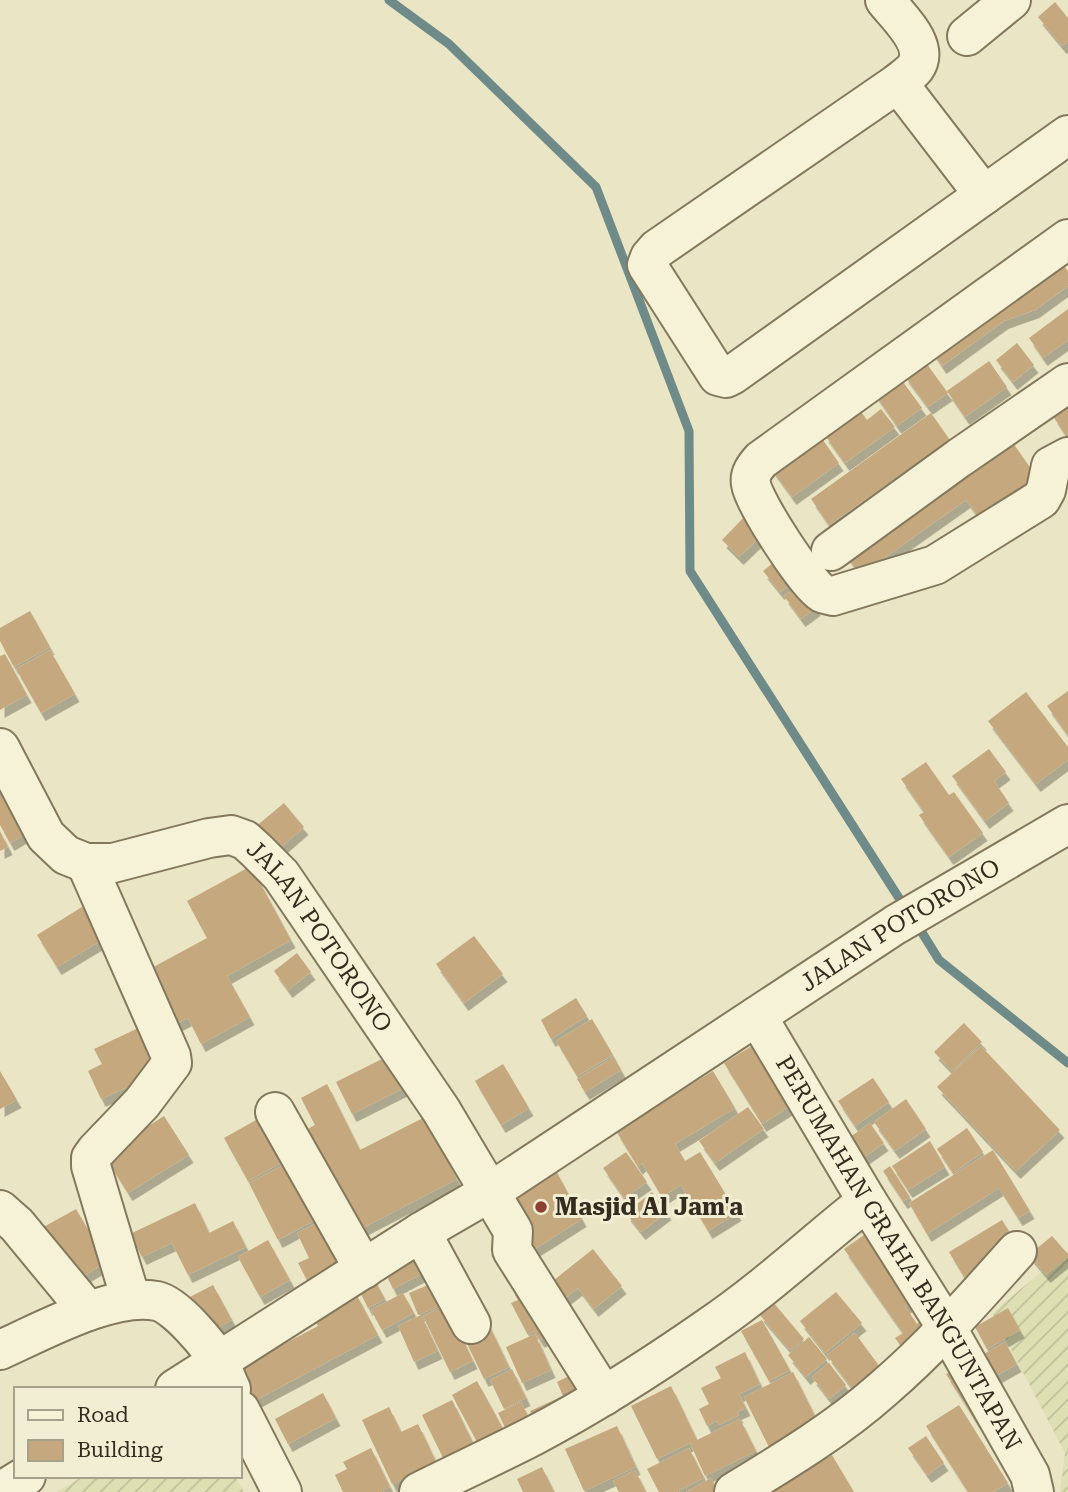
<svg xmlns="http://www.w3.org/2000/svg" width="1068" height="1492" font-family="'Roboto Serif',serif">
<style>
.farmland{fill:url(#farmland-furrows)}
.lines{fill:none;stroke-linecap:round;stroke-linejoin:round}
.stream{stroke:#6e8b89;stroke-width:9}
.building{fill:#c5a87e;filter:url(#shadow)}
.minor-casing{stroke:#83785c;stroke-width:42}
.minor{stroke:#f5f2d7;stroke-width:38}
.poi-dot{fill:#8c4132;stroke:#f2eed3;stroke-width:2.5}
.labels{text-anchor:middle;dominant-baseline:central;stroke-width:6;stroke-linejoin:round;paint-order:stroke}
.street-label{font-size:24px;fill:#342d1f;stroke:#f2eed3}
.poi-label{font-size:24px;font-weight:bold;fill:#342d1f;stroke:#f2eed3;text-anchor:start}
</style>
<defs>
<pattern id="farmland-furrows" width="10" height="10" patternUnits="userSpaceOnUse" patternTransform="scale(1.75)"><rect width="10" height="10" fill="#dedfb3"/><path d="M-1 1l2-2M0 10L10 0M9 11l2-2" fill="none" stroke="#bfc09a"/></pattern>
<filter id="shadow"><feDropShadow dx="4.5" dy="8" stdDeviation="0" flood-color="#0004"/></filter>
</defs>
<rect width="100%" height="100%" fill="#eae5c4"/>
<path class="farmland" d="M1068,1250V1492H1060L1065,1453L992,1313Z
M83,1476H235L244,1492H57Z"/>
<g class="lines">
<path class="stream" d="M389,0L449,44L596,187L689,431L690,571L906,909
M916,923L939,960L1068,1063"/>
</g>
<path class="building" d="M1055,2L1068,18V41L1062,46L1038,17Z
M1059,259L1068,271V286L1035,310L1004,321L942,366L927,344Z
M1068,309V340L1043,358L1029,338Z
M1017,343L1034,365L1013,382L996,360Z
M924,360L948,393L928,407L904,375Z
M989,361L1007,387L965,417L947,391Z
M898,375L922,408L897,426L874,393Z
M1068,406V439L1053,416Z
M859,409L867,420L881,409L895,427L845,463L824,434Z
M931,413L950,440L829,525L811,499Z
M816,430L839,463L792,497L768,464Z
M1006,433L1038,479L981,520L966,500L860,575L842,549Z
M746,515L764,533L739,557L722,540Z
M778,559L795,581L780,592L763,571Z
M800,585L816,608L801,619L784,596Z
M30,611L50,647L14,667L0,641V628Z
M50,650L75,694L41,713L16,669Z
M5,654L27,695L0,710V656Z
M1068,691V735L1047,706Z
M1026,692L1068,747V760L1036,784L988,721Z
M989,749L1006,772L994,781L1009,803L985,821L952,776Z
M926,762L949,795L954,792L983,833L949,857L919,815L924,812L901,779Z
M11,788L35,828L10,843L0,825V794Z
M284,803L304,827L274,853L254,828Z
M0,831L8,847L0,851Z
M251,866L291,940L227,976L250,1017L201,1044L188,1018L176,1024L148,970L207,938L187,901Z
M82,907L102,940L57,967L37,935Z
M474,936L503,974L464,1003L436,964Z
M297,953L311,972L288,990L274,971Z
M576,998L587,1016L551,1039L541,1020Z
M592,1019L613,1055L577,1076L556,1041Z
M153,1021L163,1071L101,1099L88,1071L102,1064L94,1049Z
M964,1023L982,1042L952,1071L934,1052Z
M755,1044L792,1105L762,1124L724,1063Z
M981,1046L1060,1130L1016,1171L937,1087Z
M388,1056L404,1088L352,1114L336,1082Z
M614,1057L621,1070L585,1092L577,1079Z
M503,1064L529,1108L501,1125L475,1081Z
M0,1071L17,1100L0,1109Z
M713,1071L735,1108L675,1144L685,1161L700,1152L737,1213L708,1231L681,1185L662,1197L642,1163L638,1167L616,1131Z
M873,1078L889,1102L855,1126L838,1101Z
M327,1084L360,1150L425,1117L457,1179L349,1235L298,1134L315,1125L301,1098Z
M906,1099L926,1129L895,1151L874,1122Z
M748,1107L764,1129L715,1163L699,1141Z
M272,1111L297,1154L248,1181L224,1138Z
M164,1116L189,1155L128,1193L104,1155Z
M870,1123L884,1143L864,1157L850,1137Z
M967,1128L983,1152L953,1173L937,1149Z
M930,1141L945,1167L908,1190L892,1166Z
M993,1150L1030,1211L1018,1218L999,1188L927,1234L909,1203Z
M626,1152L647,1182L624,1198L603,1168Z
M550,1160L582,1219L530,1252L500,1195Z
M290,1162L319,1218L278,1240L249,1183Z
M890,1166L910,1197L903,1201L883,1171Z
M652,1192L667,1212L641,1232L626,1213Z
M195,1203L209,1233L233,1221L246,1247L188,1275L172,1243L142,1257L130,1234Z
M76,1209L107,1262L71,1283L40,1229Z
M331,1216L328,1244L341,1271L310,1286L298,1263L309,1258L297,1233Z
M1002,1220L1014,1239L996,1257L964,1277L949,1252Z
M874,1228L915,1300L905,1306L917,1324L921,1320L933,1337L907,1355L895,1338L903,1333L844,1249Z
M1052,1236L1068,1254V1257L1046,1275L1029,1255Z
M268,1240L290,1280L260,1297L238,1257Z
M420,1248L431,1269L393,1289L383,1268Z
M593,1249L622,1286L594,1309L578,1288L562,1300L549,1284Z
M373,1277L385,1299L368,1308L357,1286Z
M435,1282L444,1304L418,1315L409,1293Z
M213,1285L232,1320L205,1334L186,1299Z
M532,1286L556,1331L540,1340L533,1329L534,1331L528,1335L511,1303L518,1300L515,1295Z
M355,1292L378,1335L256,1400L239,1368L318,1326L312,1315Z
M836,1292L862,1323L825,1353L800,1321Z
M403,1293L414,1313L382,1330L371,1310Z
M773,1302L804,1339L790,1350L759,1314Z
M446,1305L473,1361L450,1372L423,1316Z
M1008,1308L1020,1330L987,1349L975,1327Z
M421,1315L438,1351L414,1362L398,1326Z
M762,1320L790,1370L769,1381L741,1331Z
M487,1321L509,1367L484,1379L462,1333Z
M855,1333L880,1367L852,1388L827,1355Z
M535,1334L551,1370L522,1383L506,1347Z
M809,1337L827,1359L806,1377L788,1355Z
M1005,1342L1017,1364L989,1380L977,1358Z
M745,1352L760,1384L739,1394L746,1408L737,1412L739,1415L719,1425L717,1421L707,1426L699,1409L709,1404L701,1388L721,1378L715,1367Z
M829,1363L846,1385L829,1399L812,1377Z
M960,1366L989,1412L975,1420L946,1374Z
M512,1369L526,1398L504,1409L490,1380Z
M793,1372L820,1426L771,1451L744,1397Z
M573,1374L588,1404L538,1427L530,1411L563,1396L557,1382Z
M477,1381L511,1443L485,1457L452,1395Z
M671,1386L697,1440L740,1419L756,1451L705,1476L690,1443L657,1459L631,1406Z
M323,1393L336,1418L288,1444L275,1419Z
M452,1400L481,1459L451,1474L422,1415Z
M521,1402L535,1431L512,1442L498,1413Z
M959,1405L1008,1483L993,1492H968L926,1426Z
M389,1407L401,1432L418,1424L437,1464L392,1484L362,1420Z
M617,1426L636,1467L584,1491L565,1449Z
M926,1436L944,1463L927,1475L908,1448Z
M371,1448L390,1487L380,1492H343L335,1475L347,1469L343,1462Z
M689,1448L704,1478L676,1492H659L647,1469Z
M832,1455L854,1492H771Z
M542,1467L554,1492H523L517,1479Z
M635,1470L646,1492H619L613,1481Z
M711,1478L719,1492H686Z"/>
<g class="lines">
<g class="minor-casing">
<g id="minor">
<path d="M885,0C898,17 931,45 915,68C911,73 904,78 898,83L657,249L650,257L647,265L718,376L726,378L732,375L1068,135"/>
<path d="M967,36L1011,0"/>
<path d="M898,83L984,195"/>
<path d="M1068,239L761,460C755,467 749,474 751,484C754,503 806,583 822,593C826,595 830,595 833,596L935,565L1041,499L1046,490L1051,466L1068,457"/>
<path d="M831,551L959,458L1068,383"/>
<path id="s1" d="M0,748L46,836L66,855L86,863H113L209,838L231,835L245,840L256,850L281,875L441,1110L513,1231L512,1250L604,1396"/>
<path d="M86,863L171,1056L172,1063L142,1103L96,1151L91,1158V1166L131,1300"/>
<path id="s2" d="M757,1016L867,1201L947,1328L1030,1475L1034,1492"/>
<path d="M275,1112L364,1269"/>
<path d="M0,1210L17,1225L88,1311"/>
<path d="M421,1232L471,1324"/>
<path d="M0,1350C41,1332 112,1292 157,1301C176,1305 211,1347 220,1364C224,1372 227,1381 231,1389"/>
<path id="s3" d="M175,1389L421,1232L490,1192L895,925L1068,824"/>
<path d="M240,1410L282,1492"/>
<path d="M0,1492L26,1476"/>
<path d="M419,1492C457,1473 496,1455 533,1436C594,1404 653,1366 709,1327C765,1289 814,1243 867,1201"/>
<path d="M734,1492C785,1461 838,1429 883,1389C932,1347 974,1299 1017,1251"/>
</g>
</g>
<use href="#minor" class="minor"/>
</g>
<circle class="poi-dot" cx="541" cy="1207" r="7"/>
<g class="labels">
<g class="street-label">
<text stroke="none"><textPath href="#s3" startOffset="861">JALAN POTORONO</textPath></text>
<text stroke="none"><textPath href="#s1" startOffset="434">JALAN POTORONO</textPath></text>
<text stroke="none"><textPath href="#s2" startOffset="276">PERUMAHAN GRAHA BANGUNTAPAN</textPath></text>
</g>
<g class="poi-label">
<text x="555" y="1207">Masjid Al Jam'a</text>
</g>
</g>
<rect x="14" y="1387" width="228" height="91" fill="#f2eed3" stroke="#a6a18b" stroke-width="2"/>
<rect x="28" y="1410" width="35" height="10" fill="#f5f2d7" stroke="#a6a18b" stroke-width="2"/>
<text x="77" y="1422" font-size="21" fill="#342d1f">Road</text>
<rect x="28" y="1440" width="35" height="21" fill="#c5a87e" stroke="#a6a18b" stroke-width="2"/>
<text x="77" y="1457" font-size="21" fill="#342d1f">Building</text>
</svg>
